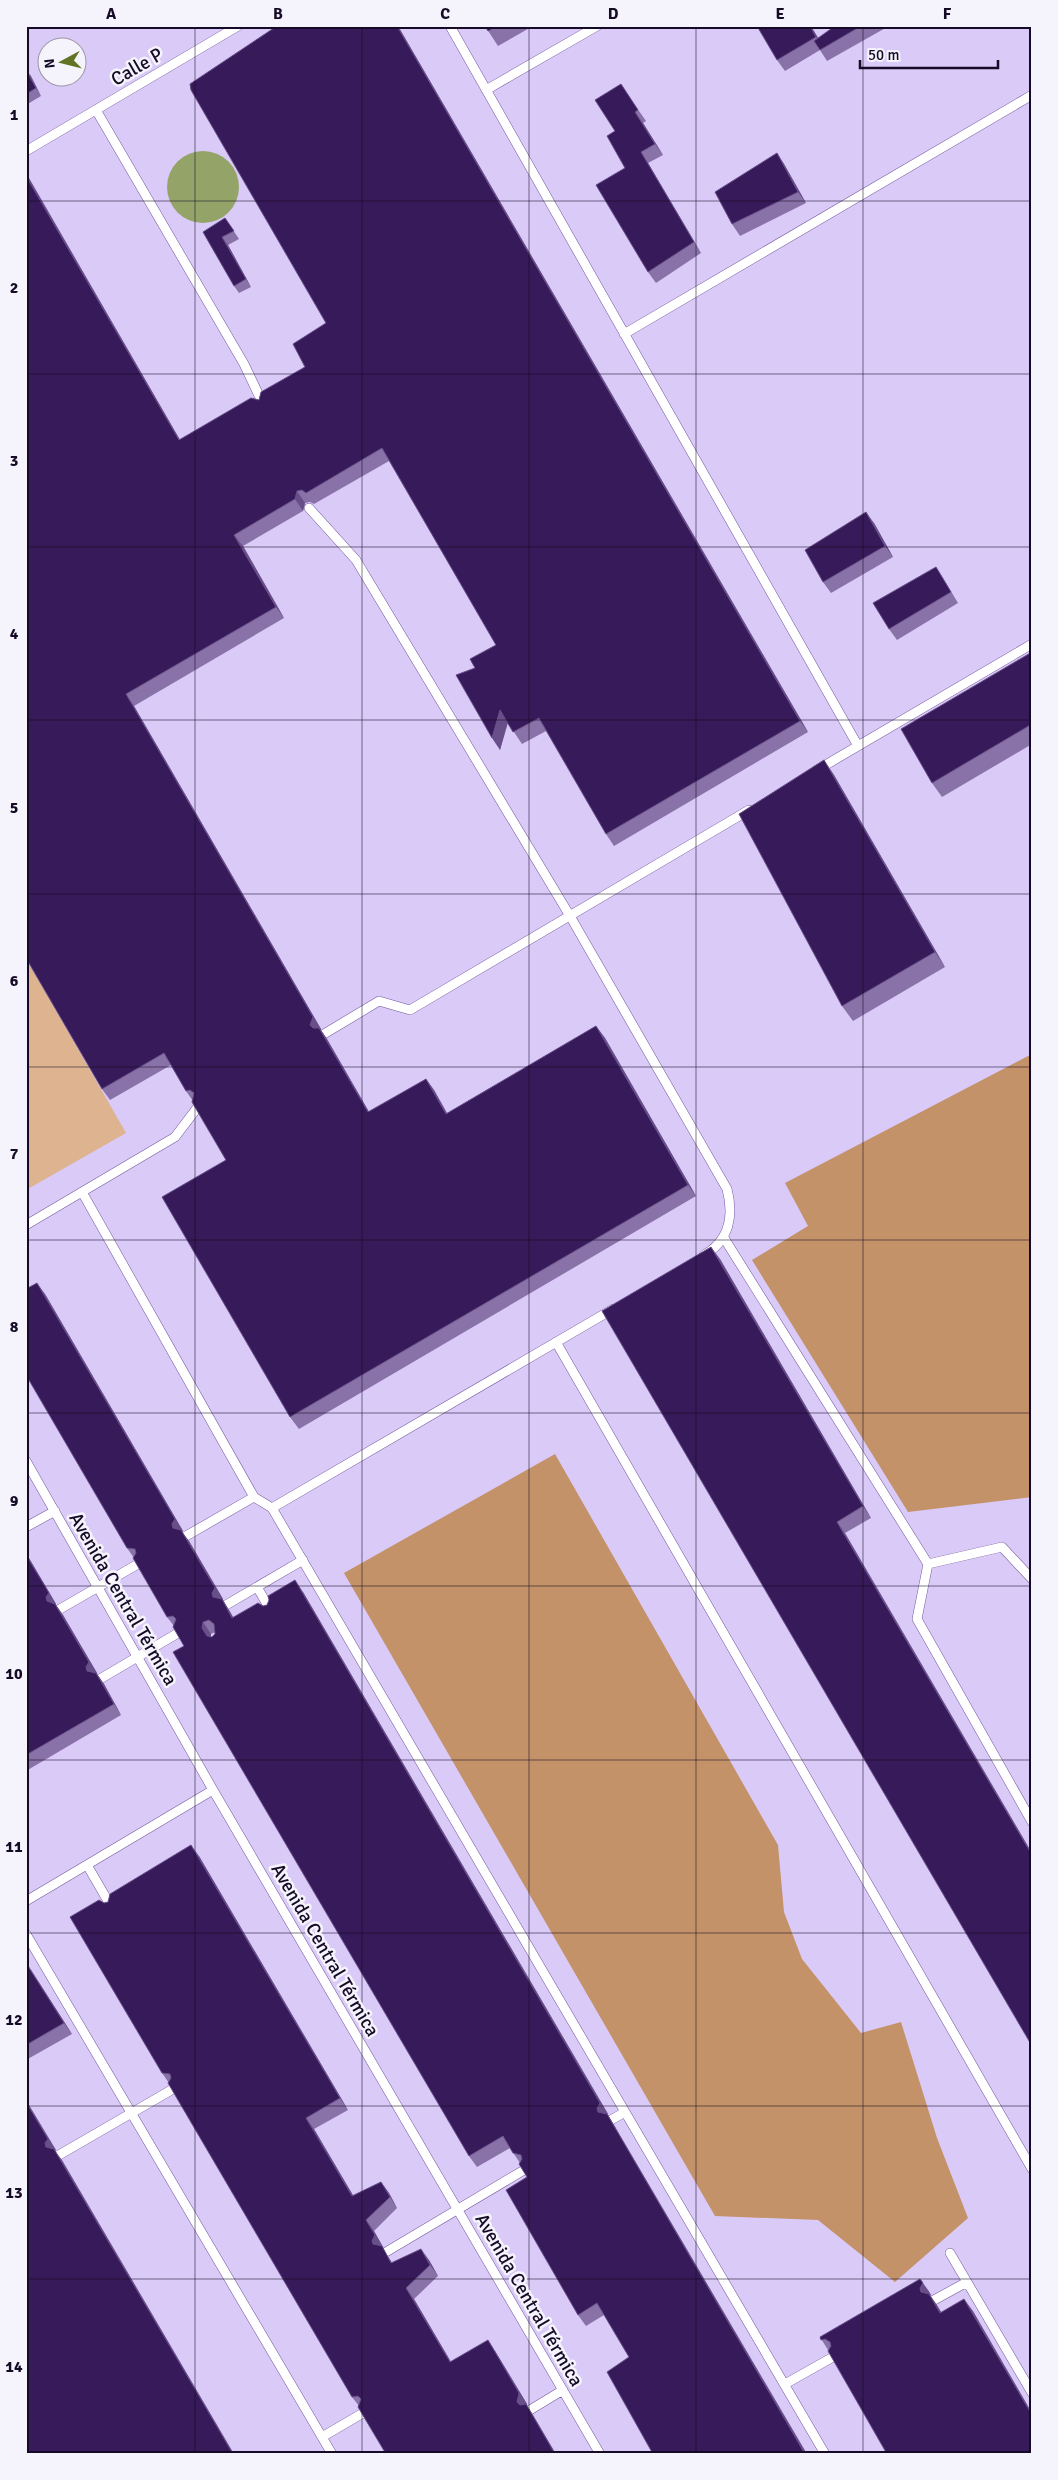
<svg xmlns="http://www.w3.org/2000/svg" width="1058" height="2480" font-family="Signika,sans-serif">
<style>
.green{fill:#deb38f}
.forest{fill:#c49268}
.water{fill:#94a469}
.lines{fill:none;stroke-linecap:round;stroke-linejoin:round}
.lane-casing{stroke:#73589c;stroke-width:10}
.lane{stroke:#fff;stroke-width:9}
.wall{fill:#8872a8;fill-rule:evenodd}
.shaded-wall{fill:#684f89}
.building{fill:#371a59;stroke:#684f89;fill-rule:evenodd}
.grid{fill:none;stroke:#160b26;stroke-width:1;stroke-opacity:0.55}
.labels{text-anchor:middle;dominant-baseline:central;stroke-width:5;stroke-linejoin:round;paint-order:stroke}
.street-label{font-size:19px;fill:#160b26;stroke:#f5f3fb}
.neatline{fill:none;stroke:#160b26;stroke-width:2}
.grid-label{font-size:16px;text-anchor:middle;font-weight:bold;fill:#160b26}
</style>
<rect width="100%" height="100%" fill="#dacaf8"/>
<path class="green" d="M26,958L126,1133L26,1190Z"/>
<path class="forest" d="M1032,1054V1497L908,1512L752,1260L808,1226L785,1183Z
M555,1454L778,1845L784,1912L802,1959L861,2033L901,2022L937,2138L968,2218L895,2282L818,2220L715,2216L344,1573Z"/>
<path class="water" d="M167 187a36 36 0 1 1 72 0a36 36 0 1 1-72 0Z"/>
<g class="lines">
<g class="lane-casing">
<path id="lane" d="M450,26L858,746
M486,90L597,26
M96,110L244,364L264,406
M26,151L238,26
M624,334L1032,95
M309,508L356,560L570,916L727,1189C734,1216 729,1241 704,1255
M817,770L1032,644
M324,1034L379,1001L410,1010L749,810
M82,1192L254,1497L272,1508L825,2454
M26,1225L175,1137L197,1108
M724,1238L928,1564
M556,1342L1032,2169
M26,1461L213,1790L600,2454
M272,1508L613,1309
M26,1527L55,1511
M186,1536L254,1497
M1032,1579L1002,1547L928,1564L917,1619L1032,1822
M257,1587L271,1611
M226,1605L303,1560
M60,1609L138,1564
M100,1679L178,1633
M87,1865L112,1908
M26,1901L213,1790
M26,1934L332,2454
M611,2120L625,2112
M59,2155L173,2089
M386,2252L524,2170
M950,2253L1032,2393
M934,2300L967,2282
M785,2384L833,2357
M530,2410L563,2390
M322,2437L363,2413"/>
</g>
<use href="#lane" class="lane"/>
</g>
<path class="wall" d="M277,26H398L808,732L614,846L606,834L546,731L522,744L508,723L500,750L475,668L496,645L389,461L314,504L310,502L305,503L303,511L243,546L284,618L134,706L321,1029V1030L327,1039L369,1112L426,1079L434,1090L447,1113L596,1026L605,1038L696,1196L299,1429L290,1417L226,1160L193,1101L186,1091L171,1065L110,1100L102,1089L26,958V174L180,440L259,400L305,367L326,323Z
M485,26H533L498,46Z
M811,26L818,38L835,26H889L827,61L820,50L785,71L777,60Z
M26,70L41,96L26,105Z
M628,95L646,121L643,123L663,155L648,163L701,253L656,283L648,272L625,168L615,131Z
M777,153L784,164L806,203L740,236L732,224Z
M225,218L239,239L228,245L251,287L239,293L234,286L203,232Z
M874,523L893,557L831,593L823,582Z
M936,567L943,578L958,603L897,640L889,629Z
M1032,652V744L942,797L932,783Z
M824,760L834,775L945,967L853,1021L842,1006Z
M720,1259L871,1518L845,1533L602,1311Z
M45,1294L183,1531L182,1532L189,1541L223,1599V1600L233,1617L303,1592L608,2114V2115L614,2125L629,2357L604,2315L586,2326L578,2315L527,2177L520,2163L510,2148L477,2167L469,2156L174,1626L167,1617L134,1558L127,1548ZM215,1632V1634L212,1637H211V1634Z
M26,1553L56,1604V1605L63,1615L97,1673V1674L104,1684L121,1715L26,1771Z
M199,1856L348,2110L314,2129L353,2196L381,2182L389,2193L397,2208L374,2231L383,2247H382L392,2263L429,2260L438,2276L414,2299L451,2362L495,2351L527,2404V2406L533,2415L359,2406L352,2397L169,2083L162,2073L104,1903L108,1902Z
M26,1962L72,2034L26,2060Z
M928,2290L931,2295H930L941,2312L973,2311L828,2350L820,2337Z"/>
<path class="shaded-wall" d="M397,26H398L808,732L800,721Z
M810,26H811L824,48L816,37Z
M26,70L31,76L41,96L36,88Z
M635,112L643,123L663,155L655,144Z
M641,152L648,163L701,253L694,242Z
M777,153L784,164L806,203L798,192Z
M26,174L29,178L187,452L179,440L26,176Z
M222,237L228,245L251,287L246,279Z
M297,491L305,503L303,511L295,499Z
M866,512L874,523L893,557L885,546Z
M234,535L243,546L284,618L276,607Z
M126,694L134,706L321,1029V1030L327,1039L376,1124L310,1025Z
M500,710L508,721L500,750L492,738Z
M824,760L834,775L945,967L935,952Z
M596,1026L605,1038L696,1196L688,1185Z
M426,1079L434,1090L454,1126L446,1114Z
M711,1247L720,1259L871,1518L863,1506Z
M37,1283L45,1294L183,1531L182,1532L189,1541L223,1599V1600L229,1610L240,1629L213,1597L173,1528Z
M837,1522L845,1533L1032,1853V1855Z
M26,1553L56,1604V1605L63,1615L97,1673V1674L104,1684L121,1715L114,1704L87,1671L47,1601L26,1555Z
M295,1580L303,1592L608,2114V2115L614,2125L807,2454H805L598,2112Z
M203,1622L211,1634L210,1639L207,1636L202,1628Z
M191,1845L199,1856L348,2110L340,2098Z
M26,1962L72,2034L64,2023Z
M26,2100L56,2150L55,2151L62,2160L234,2454H233L46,2147L26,2102Z
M306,2118L314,2129L360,2207L352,2196Z
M381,2182L389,2193L397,2208L390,2197Z
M366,2220L374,2231L383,2247H382L399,2274L373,2244Z
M421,2249L429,2260L438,2276L430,2265Z
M920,2279L928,2290L931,2295H930L937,2305L948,2324L921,2292L920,2288Z
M406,2288L414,2299L458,2374L450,2362Z
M964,2299L973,2311L1032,2413V2415Z
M488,2340L495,2351L527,2404V2406L533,2415L556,2454H555L517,2402Z"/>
<path class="building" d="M277,26H397L800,721L606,834L539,718L513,732L500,710L492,738L456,675L475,668L470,659L496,645L382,448L306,493L302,490L297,491L295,499L234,535L276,607L126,694L313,1017L310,1025L313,1028H319L368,1112L426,1079L446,1114L596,1026L688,1185L290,1417L162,1197L226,1160L192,1102L194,1093L190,1090L186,1091L164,1053L102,1089L26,958V176L179,440L251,398L259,400L261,392L305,367L293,344L326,323L191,90L190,84Z
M485,26H497L488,31Z
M757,26H810L816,37L777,60Z
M835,26H861L820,50L814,41Z
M26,70L36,88L26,94Z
M621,84L638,110L635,112L655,144L641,152L694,242L648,272L596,185L625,168L607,136L615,131L595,100Z
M777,153L798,192L732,224L715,192Z
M225,218L234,231L222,237L246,279L234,286L203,232Z
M866,512L885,546L823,582L805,550Z
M936,567L951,592L889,629L873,603Z
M1032,652V724L932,783L901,729Z
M824,760L935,952L842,1006L739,814Z
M711,1247L863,1506L837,1522L1032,1855V2046L602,1311Z
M37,1283L175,1519L172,1524L173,1528L181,1530L215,1588L212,1593L213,1597L222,1599L232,1618L258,1603L263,1606L267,1605L269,1600L268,1596L295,1580L600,2103L597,2108L598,2112L607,2114L805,2454H653L607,2372L629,2357L597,2303L578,2315L506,2190L527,2177L519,2164L522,2159L521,2155L513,2153L503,2136L469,2156L173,1652L184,1646L173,1627L176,1619L173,1616L167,1617L133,1558L136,1553L135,1549L127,1548L26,1375V1289ZM209,1620L214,1624L215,1634L212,1637L207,1636L202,1628L203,1622Z
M26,1555L49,1593L46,1597L47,1601L55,1604L89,1662L86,1667L87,1671L96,1673L114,1704L26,1755Z
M191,1845L340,2098L306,2118L352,2196L381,2182L390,2197L366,2220L375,2235L372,2241L373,2244L382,2246L391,2263L421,2249L430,2265L406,2288L450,2362L488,2340L519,2393L517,2402L520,2405L526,2404L555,2454H386L358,2407L361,2399L358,2396L352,2397L168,2083L171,2078L170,2074L162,2073L70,1917L99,1900L104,1903L108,1902L110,1894Z
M26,1963L64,2023L26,2045Z
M26,2102L48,2139L45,2143L46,2147L54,2149L233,2454H39L38,2451L32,2454H27L26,2453Z
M920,2279L923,2283L920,2288L921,2292L929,2294L940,2313L964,2299L1032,2415V2454H887L828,2351L831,2346L830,2342L825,2339L821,2340L820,2337Z"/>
<path class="grid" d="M195,26V2454M362,26V2454M529,26V2454M696,26V2454M863,26V2454M26,201H1032M26,374H1032M26,547H1032M26,720H1032M26,894H1032M26,1067H1032M26,1240H1032M26,1413H1032M26,1586H1032M26,1760H1032M26,1933H1032M26,2106H1032M26,2279H1032"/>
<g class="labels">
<g class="street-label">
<text transform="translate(137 67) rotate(-30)">Calle P</text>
<text transform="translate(123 1599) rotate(60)">Avenida Central Térmica</text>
<text transform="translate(325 1950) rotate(60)">Avenida Central Térmica</text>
<text transform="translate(529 2300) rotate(60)">Avenida Central Térmica</text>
</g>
</g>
<rect width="1058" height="2480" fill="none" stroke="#f5f3fb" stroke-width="55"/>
<g transform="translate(62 62) rotate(263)"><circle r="24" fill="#f5f3fb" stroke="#9c96a6"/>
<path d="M0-4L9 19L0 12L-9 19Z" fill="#627423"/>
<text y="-8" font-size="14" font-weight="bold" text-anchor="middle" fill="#160b26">N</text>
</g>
<path d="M860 60v8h138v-8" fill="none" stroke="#160b26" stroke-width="2.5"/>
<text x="868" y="60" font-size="15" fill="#160b26" stroke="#f5f3fb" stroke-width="4" paint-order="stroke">50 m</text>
<rect x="28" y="28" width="1002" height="2424" class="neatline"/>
<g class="grid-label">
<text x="111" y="19">A</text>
<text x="278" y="19">B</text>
<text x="445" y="19">C</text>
<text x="613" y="19">D</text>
<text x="780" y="19">E</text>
<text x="947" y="19">F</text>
<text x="14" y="120">1</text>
<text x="14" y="293">2</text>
<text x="14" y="466">3</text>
<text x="14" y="639">4</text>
<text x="14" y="813">5</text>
<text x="14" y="986">6</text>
<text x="14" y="1159">7</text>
<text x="14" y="1332">8</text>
<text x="14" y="1506">9</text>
<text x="14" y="1679">10</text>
<text x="14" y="1852">11</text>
<text x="14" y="2025">12</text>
<text x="14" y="2198">13</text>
<text x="14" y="2372">14</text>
</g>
</svg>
